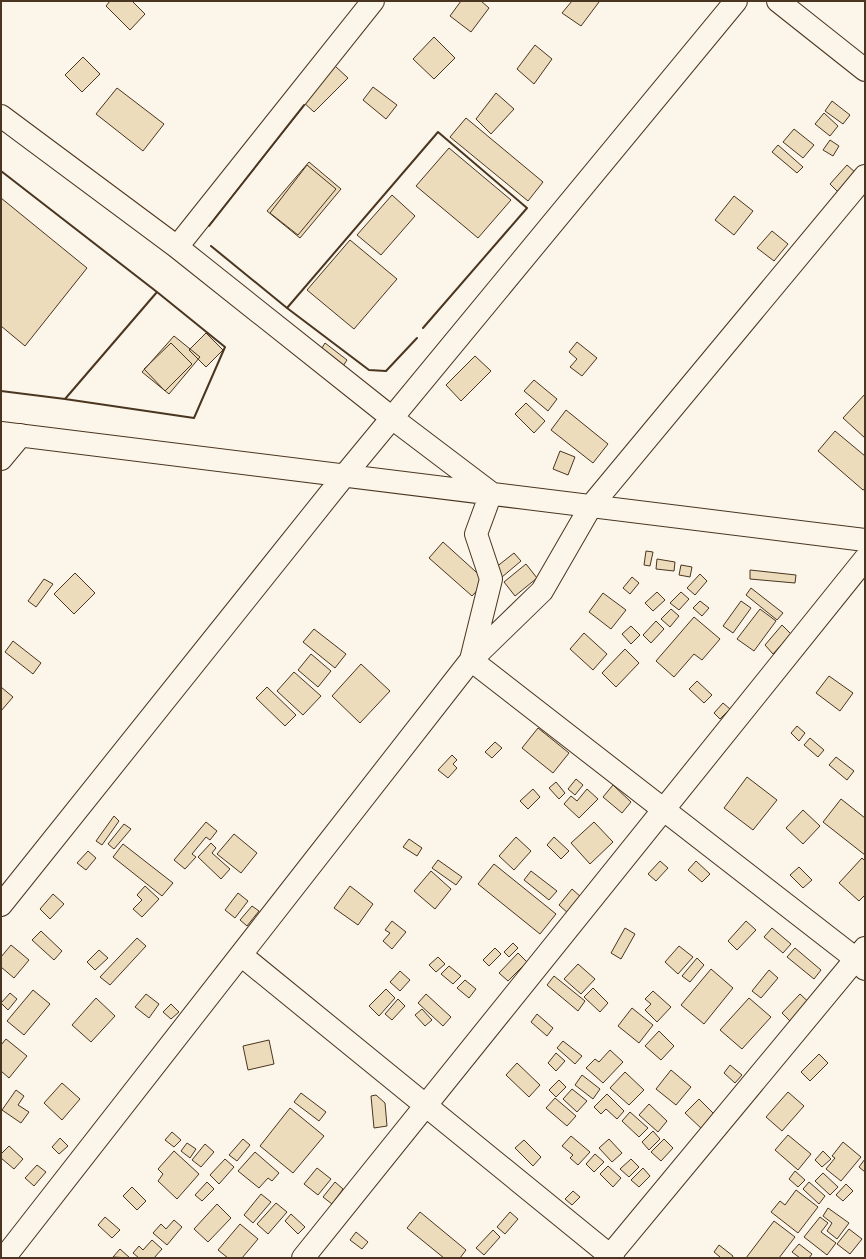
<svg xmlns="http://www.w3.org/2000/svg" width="866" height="1259" font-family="'Nunito Sans',sans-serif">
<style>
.building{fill:#ecdcbc;stroke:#4a3520}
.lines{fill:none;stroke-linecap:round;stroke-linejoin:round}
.minor-casing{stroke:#4a3520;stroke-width:24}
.minor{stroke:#fbf6e9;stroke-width:22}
.wall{stroke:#4a3520;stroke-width:2}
</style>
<rect width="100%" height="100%" fill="#fbf6e9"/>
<path class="building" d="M110,1H132L145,14L130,30L106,6Z
M461,1H481L489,8L471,32L450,16Z
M572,1H598L599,2L581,26L562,13Z
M434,37L455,58L434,79L413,59Z
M535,45L552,59L534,84L517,69Z
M83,57L100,74L82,92L65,75Z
M335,66L348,78L314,112L301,100Z
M373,87L397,105L386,119L363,100Z
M117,88L164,124L143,151L96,114Z
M496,93L514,109L491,134L476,119Z
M832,101L850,115L843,124L825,111Z
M824,113L838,126L830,136L815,124Z
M466,118L543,182L528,201L450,137Z
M794,129L814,145L803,158L783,142Z
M830,140L839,146L833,156L823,150Z
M778,145L803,167L797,173L772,152Z
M449,148L511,200L478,238L416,186Z
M309,162L341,189L300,238L267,211Z
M307,165L336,189L298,235L270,213Z
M847,165L856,173L838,192L830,184Z
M392,195L415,216L381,255L357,235Z
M734,196L753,211L734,235L715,220Z
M1,198L87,268L25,346L1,326Z
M772,231L788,244L774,261L757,248Z
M350,240L397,279L354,329L307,290Z
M206,333L223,350L206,367L189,350Z
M174,336L200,357L169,394L142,372Z
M577,342L597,358L582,376L570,367L577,359L569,352Z
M171,343L192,364L165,391L144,369Z
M325,343L347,360L341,369L320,351Z
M475,356L491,371L461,401L446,385Z
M534,380L557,399L548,411L524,391Z
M865,394V438L843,418Z
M526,403L545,421L534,433L515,414Z
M566,410L608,444L593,463L551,430Z
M835,431L865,456V489L863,490L818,451Z
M560,451L575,457L568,475L553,469Z
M443,542L486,581L472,596L429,558Z
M646,551L653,552L650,566L644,565Z
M514,553L521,561L502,577L495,568Z
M657,559L675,562L674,571L656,569Z
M526,564L537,578L515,596L504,582Z
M681,565L692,567L690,577L679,575Z
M750,570L796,575L795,583L750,579Z
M75,573L95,593L74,614L54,594Z
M700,574L707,581L695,595L687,588Z
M632,577L639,583L630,594L623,588Z
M44,579L53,584L36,607L28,601Z
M751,588L783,613L777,620L746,595Z
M657,592L665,600L653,611L645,603Z
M681,592L689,599L679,610L670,603Z
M603,593L626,610L611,629L589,612Z
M700,601L709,608L702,616L693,608Z
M741,601L751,608L733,633L723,626Z
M671,609L679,616L670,627L661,619Z
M760,609L776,621L754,651L737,639Z
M694,617L720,639L702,660L694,654L674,677L656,661Z
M656,621L664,629L651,643L643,635Z
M782,625L791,634L773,654L765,645Z
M631,626L640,635L631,644L622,634Z
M314,629L346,654L335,668L303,642Z
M584,633L607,654L593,670L570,649Z
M13,641L41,663L33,674L5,652Z
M625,649L639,663L616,687L602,673Z
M311,654L331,671L318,687L298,670Z
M361,664L390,691L360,723L332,696Z
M294,672L321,696L303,715L277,691Z
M829,676L853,693L840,711L816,693Z
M697,681L712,695L704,703L689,689Z
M1,687L13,697L1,711Z
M267,687L296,715L285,726L256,698Z
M723,703L730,709L720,719L714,713Z
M797,726L805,733L799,741L791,733Z
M538,728L569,753L553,773L522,748Z
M810,738L824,750L818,757L804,745Z
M495,742L502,748L492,758L485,752Z
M452,755L457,760L453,764L457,768L448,778L438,770Z
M836,757L854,771L847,780L829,765Z
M747,777L777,800L753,830L724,808Z
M576,779L583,785L575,795L568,789Z
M556,782L565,793L559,799L549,788Z
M613,785L631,802L622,813L603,797Z
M533,789L540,797L528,809L520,801Z
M587,789L598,799L579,818L564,804L571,796L577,801Z
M841,799L865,818V855L823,822Z
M803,810L820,826L803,844L786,828Z
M114,816L119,821L102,845L96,841Z
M206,822L217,831L210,840L206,837L192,854L196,857L185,869L174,860Z
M594,822L613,842L590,864L571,843Z
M124,824L131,829L114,849L108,844Z
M234,834L257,853L241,873L217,854Z
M516,837L531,851L514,870L499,856Z
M554,837L569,851L561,859L547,845Z
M409,839L422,848L417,856L403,847Z
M211,843L216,848L212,853L230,869L221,879L198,857Z
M123,844L173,883L162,896L113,857Z
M88,851L96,858L86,870L77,863Z
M862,858L865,861V895L859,901L839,883Z
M438,860L462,877L456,885L432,868Z
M660,861L668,868L656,881L648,874Z
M696,861L710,874L702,882L688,870Z
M494,864L556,914L540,934L478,884Z
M799,867L812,880L803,888L790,875Z
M431,871L451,889L435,909L414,891Z
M531,871L557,891L549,900L524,880Z
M145,886L159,899L142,917L133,909L142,900L137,895Z
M350,886L373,904L358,925L334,908Z
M572,889L582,898L569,914L559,905Z
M238,893L248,901L235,918L225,910Z
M53,894L64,904L50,919L40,909Z
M252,906L259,911L247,926L240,920Z
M392,921L406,932L392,949L383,941L390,933L385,930Z
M746,921L756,930L737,950L728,941Z
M625,928L635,934L621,959L611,953Z
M772,928L791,944L783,953L764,937Z
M41,931L62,951L54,960L32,940Z
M137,938L146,946L110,985L100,977Z
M513,943L518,948L509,957L504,952Z
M11,945L29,960L14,978L1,967V957Z
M679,946L693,957L678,974L665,962Z
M495,948L501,954L489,966L483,960Z
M795,948L821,970L814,979L787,957Z
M99,950L108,958L95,970L87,962Z
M518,953L527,962L508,981L499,973Z
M438,957L445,964L436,972L429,965Z
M697,958L704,965L690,982L682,976Z
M578,964L595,979L581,994L564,979Z
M449,966L461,976L453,984L441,974Z
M711,969L733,988L704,1024L681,1005Z
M769,970L778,978L761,998L752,991Z
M400,971L410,980L400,991L390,982Z
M554,976L585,1001L578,1011L547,985Z
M465,980L476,989L469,998L457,988Z
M593,988L608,1003L600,1012L584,997Z
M386,989L395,998L379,1016L369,1006Z
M33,990L50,1004L24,1035L7,1021Z
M653,991L671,1007L657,1022L645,1010L651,1004L645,999Z
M10,993L17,999L8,1010L1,1003Z
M146,994L159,1004L149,1018L135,1007Z
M426,994L451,1017L443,1026L418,1003Z
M800,994L815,1008L791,1022L782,1013Z
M96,998L115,1016L91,1042L72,1025Z
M749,998L771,1017L742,1049L720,1030Z
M398,999L405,1006L392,1020L385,1014Z
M171,1004L179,1012L171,1019L163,1012Z
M632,1008L653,1025L639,1043L618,1026Z
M422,1009L432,1020L425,1026L415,1015Z
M537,1014L553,1028L547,1036L531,1022Z
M659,1031L674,1046L661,1060L645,1046Z
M6,1039L27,1056L9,1078L1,1071V1045Z
M269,1040L274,1064L248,1070L243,1046Z
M563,1041L582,1056L575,1064L557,1048Z
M610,1050L623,1062L603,1083L586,1068L595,1059L599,1062Z
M556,1053L565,1061L556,1071L548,1063Z
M819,1054L828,1063L810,1081L801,1072Z
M517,1063L540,1085L529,1097L506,1075Z
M730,1065L742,1075L735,1083L724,1073Z
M671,1070L691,1087L676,1105L656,1089Z
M625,1072L644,1090L629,1105L610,1088Z
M582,1075L600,1089L593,1099L575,1085Z
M559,1080L566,1087L556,1097L549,1090Z
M62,1083L80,1099L62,1120L44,1103Z
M572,1089L587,1101L577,1112L563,1099Z
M16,1090L24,1096L18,1105L29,1112L21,1123L2,1110Z
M788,1092L804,1106L782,1131L766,1117Z
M301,1093L326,1112L319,1121L294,1102Z
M607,1094L624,1111L617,1119L606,1109L601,1114L594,1107Z
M376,1095L385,1103L387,1126L374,1128L371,1096Z
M555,1098L576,1116L567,1126L546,1108Z
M699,1099L717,1117L704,1131L685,1113Z
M649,1104L667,1121L658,1132L639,1115Z
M290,1108L324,1136L293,1173L260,1146Z
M630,1112L648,1128L639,1137L622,1121Z
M653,1131L660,1139L649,1150L642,1142Z
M172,1132L181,1140L174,1147L165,1140Z
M788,1135L811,1154L798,1170L775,1150Z
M571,1136L590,1152L578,1165L570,1158L573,1155L562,1146Z
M60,1138L68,1146L59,1154L52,1147Z
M243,1139L250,1145L237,1161L229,1155Z
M609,1139L622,1153L612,1162L599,1148Z
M664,1139L673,1148L661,1161L651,1152Z
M524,1140L541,1157L533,1166L515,1148Z
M843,1142L861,1157L841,1181L826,1169L835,1158L832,1156Z
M187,1143L196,1149L190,1158L181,1151Z
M205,1144L214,1152L201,1167L192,1160Z
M9,1146L23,1159L14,1169L1,1158V1154Z
M174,1151L199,1174L177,1199L158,1181L163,1174L158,1169Z
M823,1151L831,1159L822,1167L815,1160Z
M255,1152L279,1173L272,1181L268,1178L259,1188L238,1171Z
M595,1154L604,1162L594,1172L586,1164Z
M225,1159L234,1167L219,1184L210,1175Z
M631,1159L639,1167L629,1177L620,1169Z
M865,1159V1172L859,1167Z
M37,1165L46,1172L34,1186L25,1178Z
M608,1166L621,1178L613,1187L600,1174Z
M317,1168L331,1179L318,1195L304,1184Z
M643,1168L650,1176L639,1187L631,1180Z
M795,1171L805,1180L798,1187L789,1179Z
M823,1173L838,1187L830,1195L815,1181Z
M207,1182L214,1189L202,1201L195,1195Z
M335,1182L343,1189L332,1204L323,1197Z
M809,1182L825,1196L819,1204L803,1189Z
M846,1184L853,1191L843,1201L836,1195Z
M132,1187L146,1201L137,1210L123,1196Z
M796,1190L818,1207L798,1233L771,1212L780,1201L785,1205Z
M573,1191L580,1197L572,1205L565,1199Z
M261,1194L271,1202L253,1223L244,1215Z
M276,1203L287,1212L268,1234L257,1224Z
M217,1204L231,1218L208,1242L194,1229Z
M828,1208L849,1223L837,1239L827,1231L832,1223L823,1216Z
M420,1212L466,1250L460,1258H444L407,1228Z
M510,1212L518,1219L505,1234L497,1227Z
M291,1214L305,1227L298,1234L285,1221Z
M105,1217L120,1230L112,1238L98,1225Z
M820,1217L828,1223L821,1232L836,1243L827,1255L804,1237Z
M174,1220L182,1227L167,1245L153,1233L161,1224L166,1229Z
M774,1221L795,1237L779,1258H746Z
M240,1224L258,1239L242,1258H228L218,1250Z
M849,1229L862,1239L850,1254L837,1244Z
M493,1230L500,1237L484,1255L476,1248Z
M356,1232L368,1242L362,1249L350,1240Z
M152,1240L162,1249L154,1258H139L133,1253L139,1246L143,1250Z
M799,1244L812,1254L809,1258H800L792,1252Z
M719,1245L733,1256L732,1258H719L720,1257L714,1252Z
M120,1249L130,1258L113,1257Z"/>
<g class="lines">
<g class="minor-casing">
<path id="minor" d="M778,1L865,70
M1,116L177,247L392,418L491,493L476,534L491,579L471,660L856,959L865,969
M177,247L373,1
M1,433L865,540
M1,459L21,435
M1,905L344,476L736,1
M241,955L613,1258
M4,1258L471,660L542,591L591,506L865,176
M303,1258L865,559
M608,1258L865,948"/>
</g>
<use href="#minor" class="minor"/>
<path class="wall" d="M1,171L157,292L65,399L1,391
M209,226L304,105
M211,246L287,308L369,370L386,371L417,338
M287,308L438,132L527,208L423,328
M65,399L194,418L225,347L157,292"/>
</g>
<rect width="866" height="1259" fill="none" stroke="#4a3520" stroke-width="4"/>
</svg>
